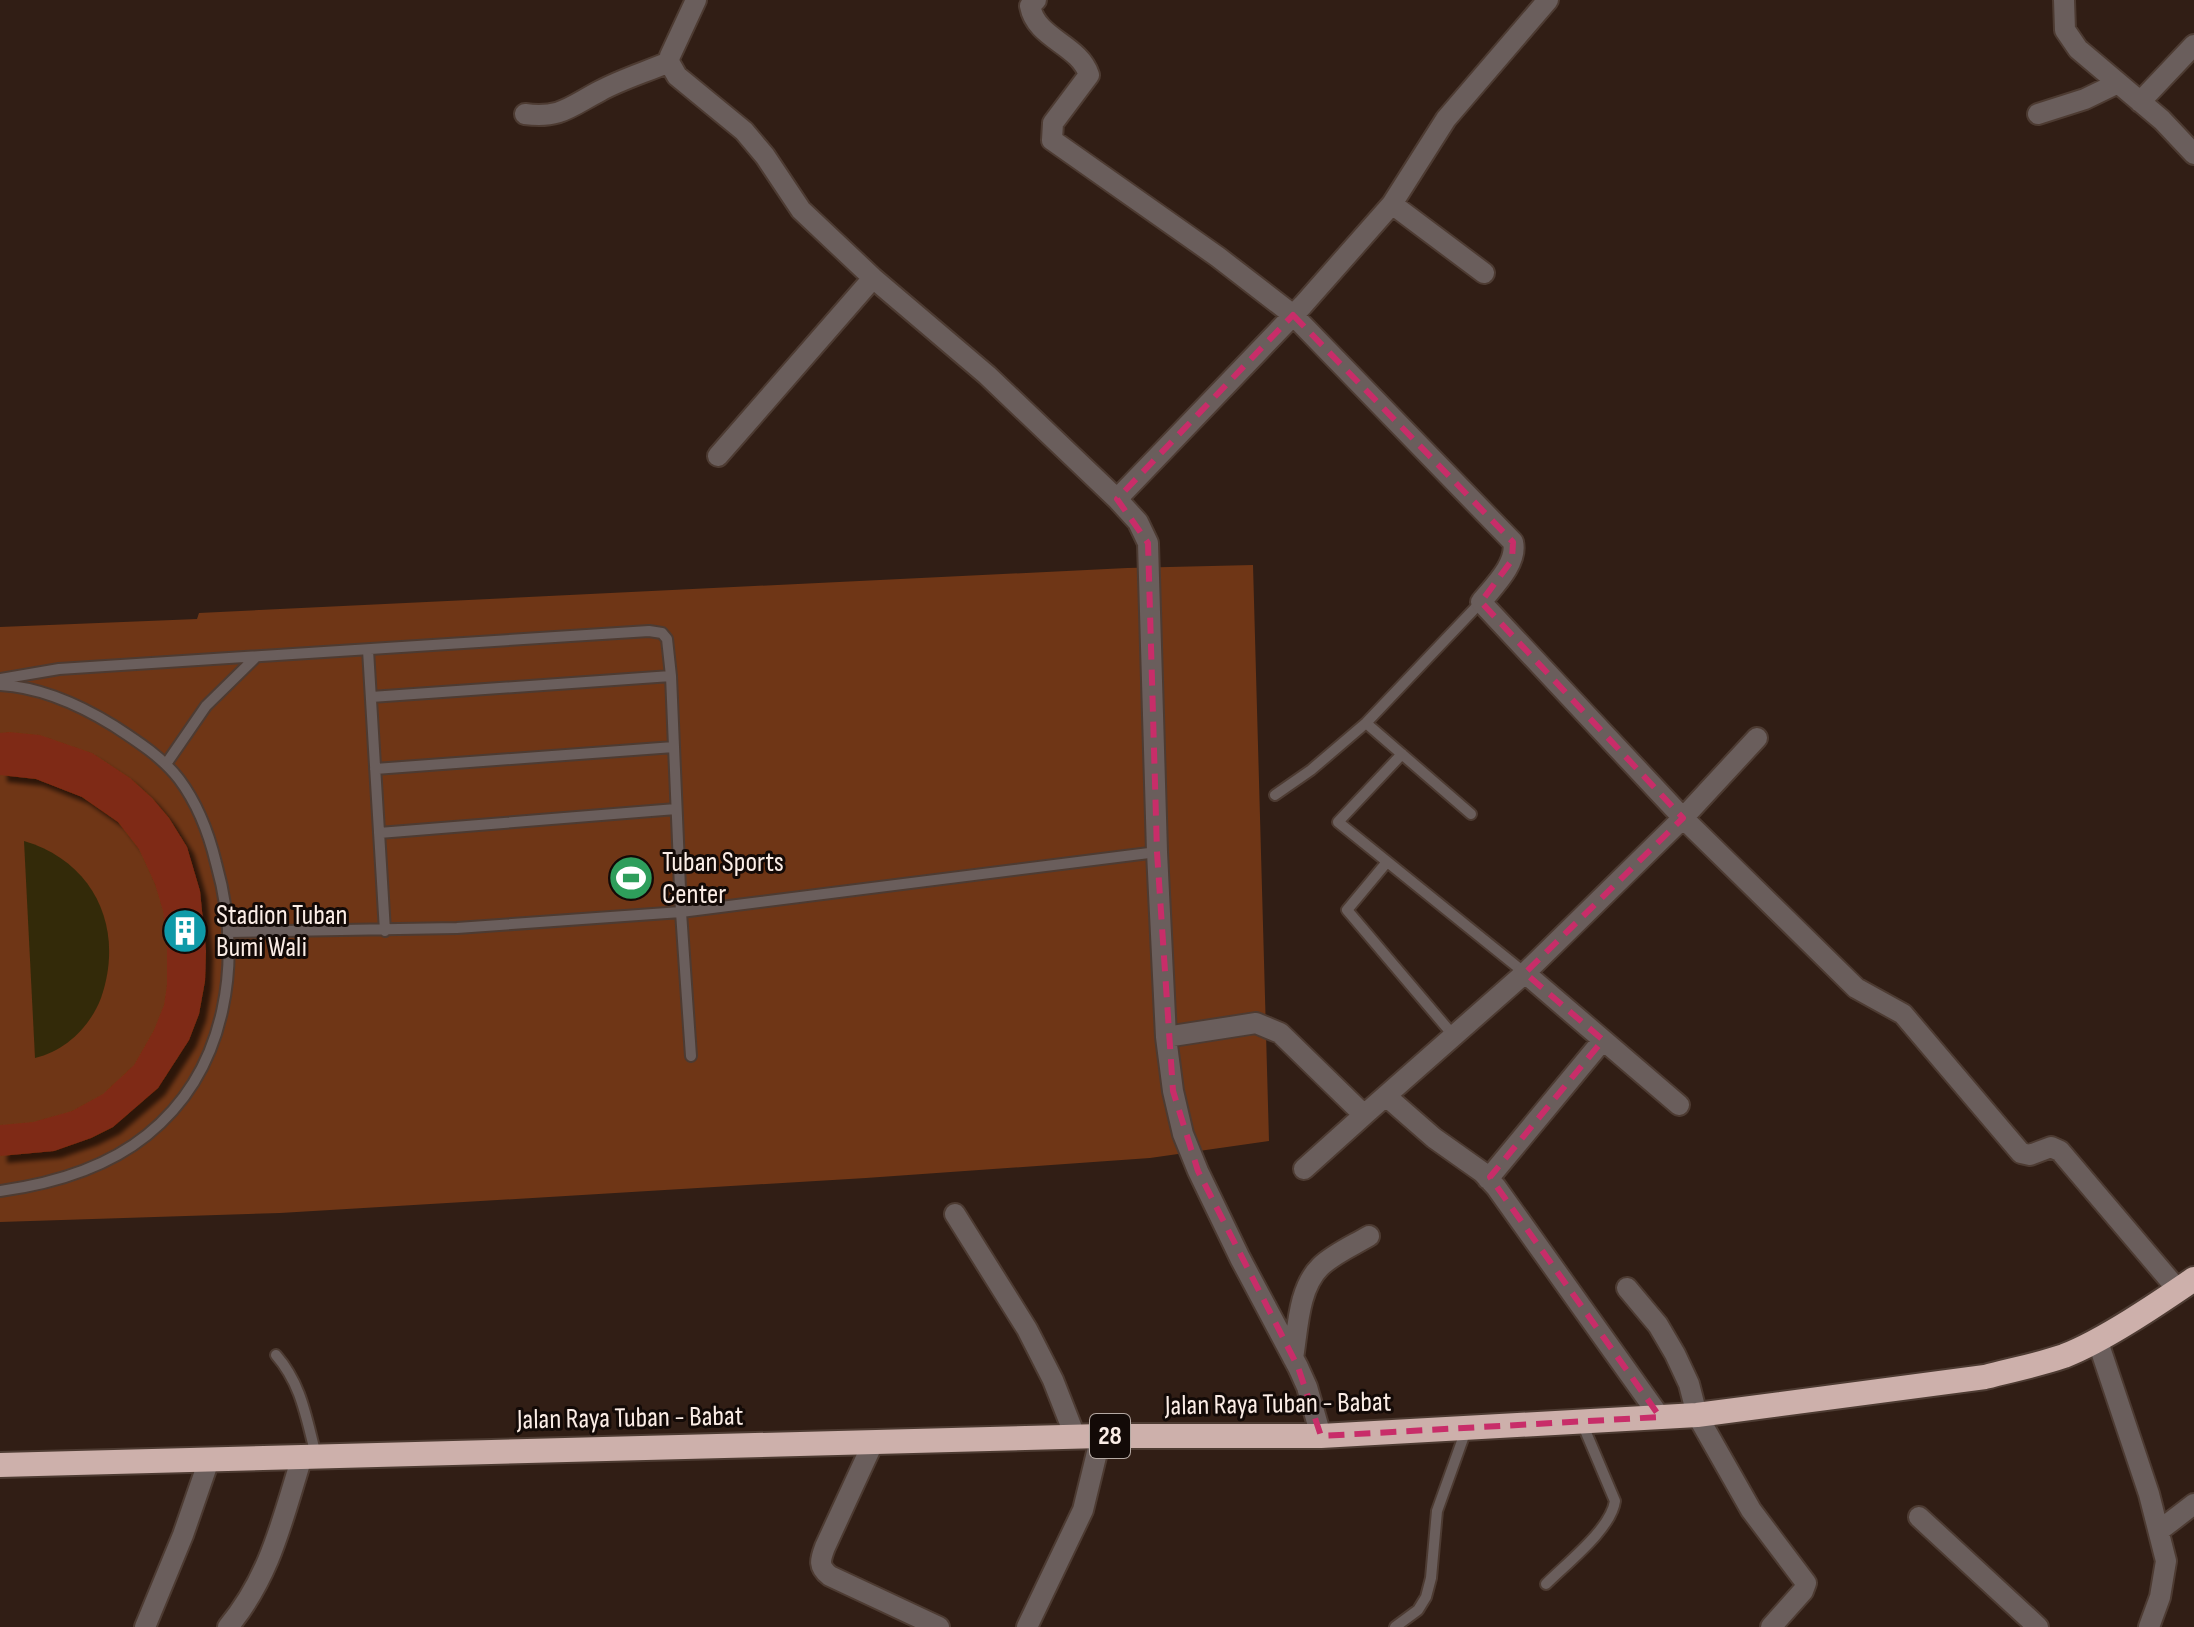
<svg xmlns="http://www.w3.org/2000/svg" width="2194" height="1627" font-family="'Sofia Sans Condensed',sans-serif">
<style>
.green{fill:#6f3616}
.sand{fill:#332a09}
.building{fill:#7f2c13;filter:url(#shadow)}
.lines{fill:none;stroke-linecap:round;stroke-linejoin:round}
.lane-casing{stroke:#4d3b32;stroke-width:14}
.street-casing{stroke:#4d3b32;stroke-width:24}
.highway-casing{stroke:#4d3b32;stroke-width:28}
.lane{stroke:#6a5e5c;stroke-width:10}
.street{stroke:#6a5e5c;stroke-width:20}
.highway{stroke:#cdb0ab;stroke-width:24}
.marked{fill:none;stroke:#c82d69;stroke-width:6;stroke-dasharray:16 10;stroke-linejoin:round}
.labels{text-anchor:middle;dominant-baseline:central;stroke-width:6;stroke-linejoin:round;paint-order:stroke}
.shield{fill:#130a07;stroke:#b5a9a3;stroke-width:2}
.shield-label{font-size:26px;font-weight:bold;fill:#fbede6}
.poi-label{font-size:28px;fill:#fbede6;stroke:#130a07;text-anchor:start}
.street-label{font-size:28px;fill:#fbede6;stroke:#130a07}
</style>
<defs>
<filter id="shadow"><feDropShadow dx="7" dy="7" stdDeviation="2" flood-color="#0009"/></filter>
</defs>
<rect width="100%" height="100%" fill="#311e15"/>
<path class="green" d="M1253,565L1269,1141L1150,1158L866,1178L280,1213L0,1222V627L197,619L199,613L1127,568Z"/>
<path class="sand" d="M24,841C95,862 125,929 101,998C90,1027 65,1051 35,1058Z"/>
<path class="building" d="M9,732L40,735L92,753L130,778L152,798L169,818L187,847L200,891L206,951L205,981L199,1014L189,1040L158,1088L113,1127L91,1138L54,1151L0,1156V1125L33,1122L72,1111L103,1094L134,1065L154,1030L164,1005L167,985V945L163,911L155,884L139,849L118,822L82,797L36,779L0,775V733Z"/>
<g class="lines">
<g class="lane-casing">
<path id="lane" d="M368,650L385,931
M0,679L59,669L649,631L662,633L667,639L671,676L681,912L691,1056
M0,685C40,687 80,705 114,726C137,741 162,757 179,779C197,803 209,834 216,863C243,958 229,1069 147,1135C106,1168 51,1184 0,1191
M371,697L671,676
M1366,723L1471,814
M1402,754L1338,822L1525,973
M166,764L206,706L255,658
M375,769L674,747
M1275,795L1311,770L1366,723L1481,602
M379,833L676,809
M1387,862L1347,910L1453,1035
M230,932L457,928L681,912L1157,852
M276,1355C302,1385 306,1418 316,1455
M1546,1584C1567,1563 1611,1529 1615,1501L1582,1423
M1395,1627L1418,1610L1426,1597L1431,1578L1437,1511L1466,1430"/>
</g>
<g class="street-casing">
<path id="street" d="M696,0L670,56L669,62L677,76L744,131L765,156L801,210L873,278L987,375L1117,499L1138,522L1148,543L1157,852L1166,1037L1173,1091L1183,1134L1198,1171L1240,1258L1298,1367L1307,1387L1321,1436
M1036,0L1030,6C1036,39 1079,44 1089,75L1053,123L1052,140L1218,257L1293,315L1513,542C1518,563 1494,586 1481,602L1683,818L1856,988L1903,1014L2021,1153L2030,1155L2051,1147L2060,1151L2178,1290
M2064,0L2065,30L2078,49L2162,120L2194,154
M2140,102L2194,45
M525,114C560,119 571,106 600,91C622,79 646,72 669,62
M2038,114L2085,99L2118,83
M1392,204L1484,273
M718,456L873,278
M1117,499L1303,305L1392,204L1446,119L1548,0
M1525,973L1679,1105
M1166,1037L1256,1023L1280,1033L1364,1115L1525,973L1683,818L1757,738
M1386,1096L1434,1138L1482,1172L1496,1187L1660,1417
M1304,1169L1364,1115
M1488,1179L1603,1040
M955,1214L1027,1329L1053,1380L1075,1436
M1627,1288L1658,1325L1675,1354L1689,1384L1697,1415L1751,1510L1806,1583L1803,1591L1771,1627
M2097,1339L2149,1494L2166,1561L2160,1597L2149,1627
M1293,1358C1298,1329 1298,1289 1320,1267C1333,1254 1354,1245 1369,1236
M873,1443L825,1547C820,1560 818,1567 830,1576L939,1627
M1919,1517L2038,1627
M2160,1530L2194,1504
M145,1627L183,1535L209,1460
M228,1627C271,1575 282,1520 302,1457
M1027,1627L1083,1510L1101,1436"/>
</g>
<g class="highway-casing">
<path id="highway" d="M0,1465L1101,1436H1321L1697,1415L1985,1377C2011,1370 2038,1365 2064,1356C2103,1341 2159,1303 2194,1279"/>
</g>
<use href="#lane" class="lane"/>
<use href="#street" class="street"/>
<use href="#highway" class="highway"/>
</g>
<path class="marked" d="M1293,315L1513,542L1512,560L1481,602L1683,818L1525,973L1603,1040L1490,1177L1660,1417L1321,1436L1298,1367L1198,1171L1173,1091L1157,852L1148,543L1117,499Z"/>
<defs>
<g id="stadium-disc" transform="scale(2.3)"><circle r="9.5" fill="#2e9e5b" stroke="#130a07"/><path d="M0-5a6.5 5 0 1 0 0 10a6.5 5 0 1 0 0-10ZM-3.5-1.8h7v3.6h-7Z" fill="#fff"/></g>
<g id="building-disc" transform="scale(2.3)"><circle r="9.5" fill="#0f9aa8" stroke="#130a07"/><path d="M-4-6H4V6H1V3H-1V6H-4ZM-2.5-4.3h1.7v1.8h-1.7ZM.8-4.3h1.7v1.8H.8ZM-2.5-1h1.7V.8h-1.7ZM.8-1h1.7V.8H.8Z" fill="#fff"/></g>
</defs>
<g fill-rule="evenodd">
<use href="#stadium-disc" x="631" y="878"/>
<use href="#building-disc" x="185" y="931"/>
</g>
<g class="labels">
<rect class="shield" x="1090" y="1414" width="40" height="44" rx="6"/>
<g class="shield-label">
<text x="1110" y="1436">28</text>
</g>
<g class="poi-label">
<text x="662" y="862">Tuban Sports<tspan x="662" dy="32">Center</tspan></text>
<text x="216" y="915">Stadion Tuban<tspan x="216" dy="32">Bumi Wali</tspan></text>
</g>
<g class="street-label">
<text transform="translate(1278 1404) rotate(-1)">Jalan Raya Tuban - Babat</text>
<text transform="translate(630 1418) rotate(-1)">Jalan Raya Tuban - Babat</text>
</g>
</g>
</svg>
